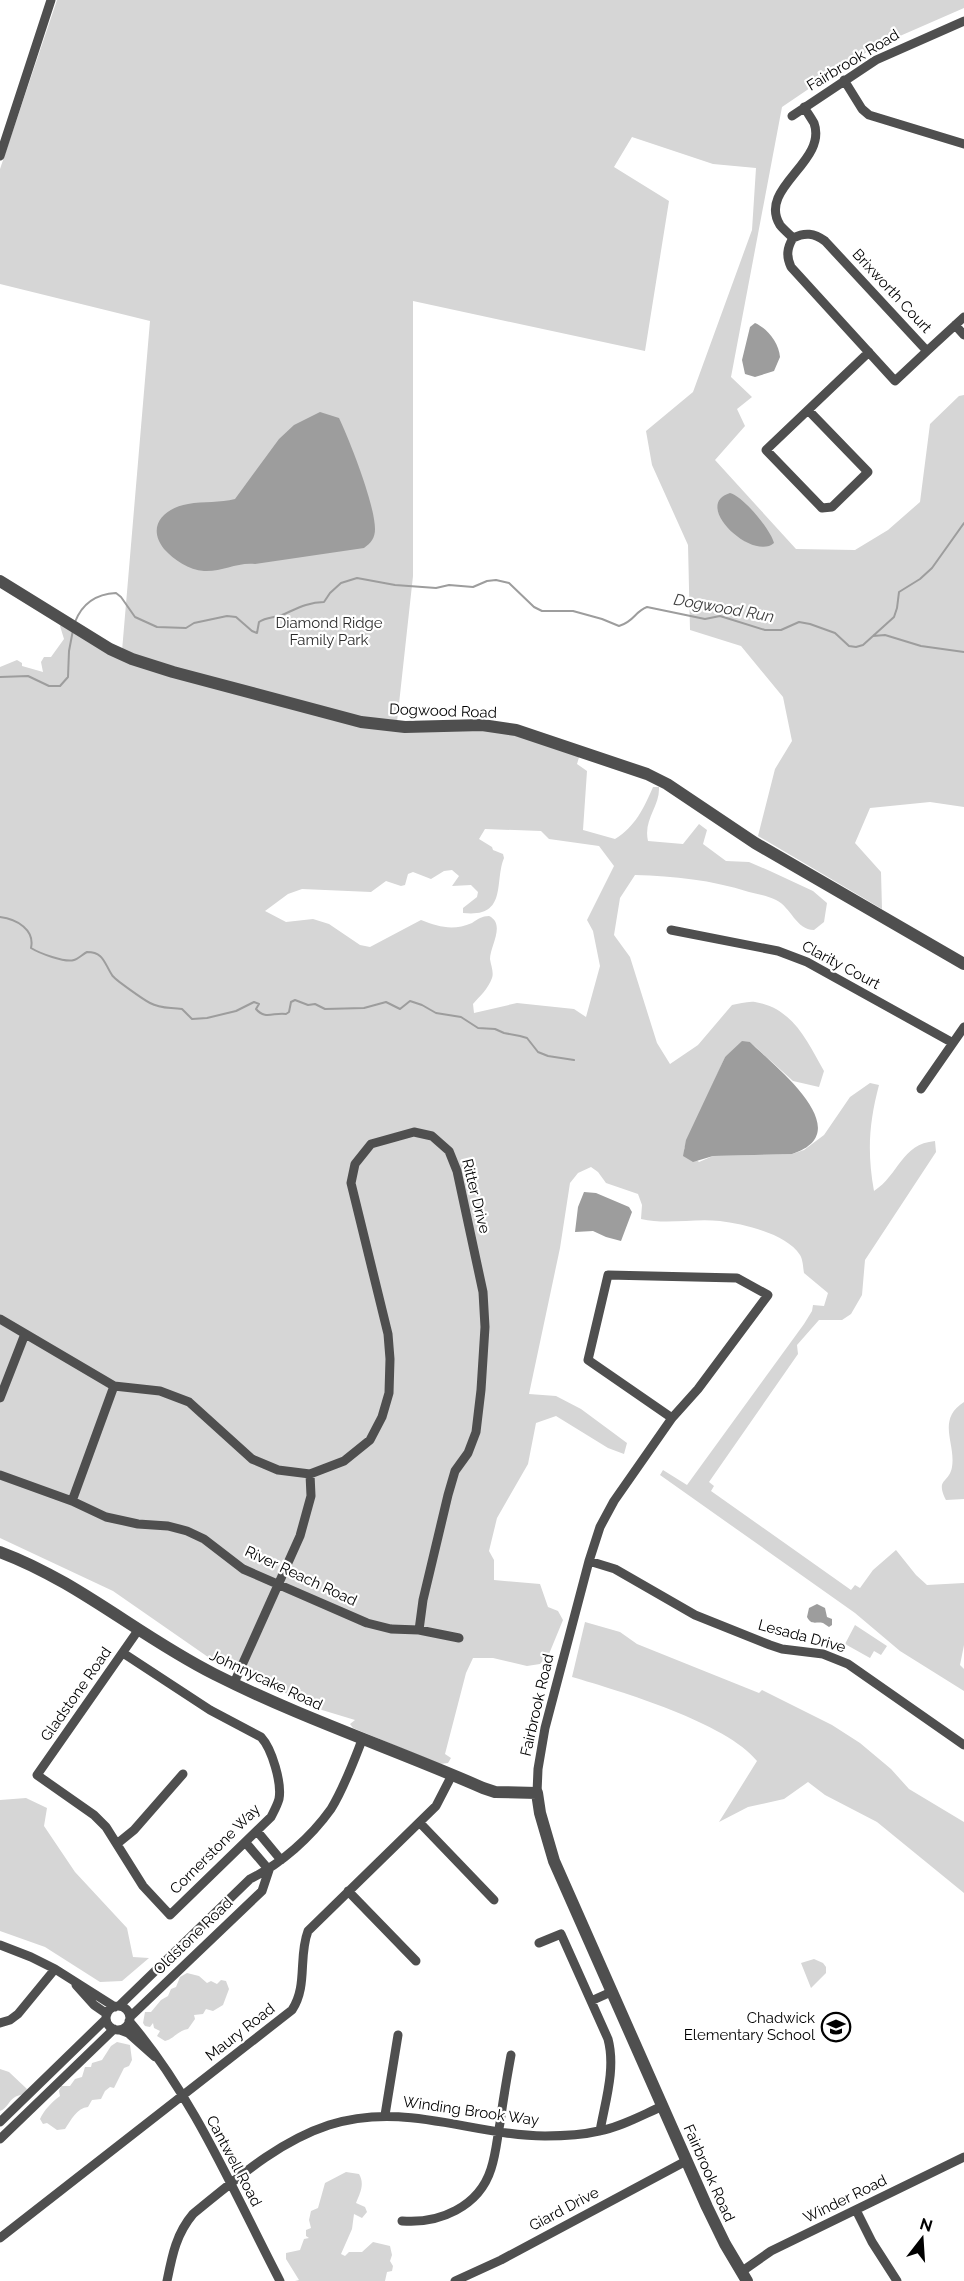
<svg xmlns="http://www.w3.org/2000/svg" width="964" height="2281" font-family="Raleway,sans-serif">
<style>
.green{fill:#d6d6d6;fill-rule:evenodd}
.water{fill:#9d9d9d}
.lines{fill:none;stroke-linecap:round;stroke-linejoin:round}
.stream{stroke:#9d9d9d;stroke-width:2}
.minor{stroke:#4f4f4f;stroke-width:9}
.tertiary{stroke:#4f4f4f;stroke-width:12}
.labels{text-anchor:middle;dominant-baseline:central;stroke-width:4.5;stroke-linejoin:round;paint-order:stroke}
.street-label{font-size:15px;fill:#000;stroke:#fff}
.park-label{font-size:15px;fill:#2d2d2d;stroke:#fff}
.poi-label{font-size:15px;fill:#000;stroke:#fff;text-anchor:end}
.water-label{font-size:16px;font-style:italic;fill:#3e3e3e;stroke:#fff}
</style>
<rect width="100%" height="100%" fill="#fff"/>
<path class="green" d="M57,0H964V8L877,46L838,69L782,107L731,377L752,397L737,409L745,426L715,460L796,549L855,550L888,530L920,502L930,424L959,396L964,395V807L930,802L870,808L855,843L881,872L882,909L758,836L775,769L792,741L783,697L741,646L690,630L688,545L652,465L646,431L693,392L752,230L756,168L713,164L632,137L614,167L669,201L645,351L413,301V576L397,722C303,711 212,678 122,651L150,321L0,284V169Z
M62,623L111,653L332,720L496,730L580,754L577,764L587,771L583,830L615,839C635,827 644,808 653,787H659C660,807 643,819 648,841L683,844L699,824L707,830L703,844L726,861L749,862L770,871L813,891L827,903L824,922L814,930C796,930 791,907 776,900C768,896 758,894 749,892C711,880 675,876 635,875L620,898L614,935L630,957L657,1043L670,1064L698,1045L732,1005C739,1004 748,1001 755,1002C793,1008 807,1041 824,1071L819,1087L793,1081L750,1042L725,1057L684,1149L699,1162L713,1156L792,1154L804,1150L824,1135L850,1097L870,1083L879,1085C869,1123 867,1152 874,1191C899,1175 901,1144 935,1141L936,1152L865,1260L862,1295L851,1314L842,1320H819L797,1345L798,1354L709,1482L714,1486L711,1491L851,1590L855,1585L860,1588L873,1570L896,1550L916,1575L927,1585L964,1583V1645L960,1665L964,1669V1691L900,1651L855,1613L660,1475L663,1470L687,1485L804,1324L812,1311L813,1305L824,1306L828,1293L804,1273C803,1267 803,1260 800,1255C787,1234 744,1224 720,1221C693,1218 668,1225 641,1219L642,1205L638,1194L606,1183L598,1172L591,1167L578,1173L570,1183L560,1248L529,1394L556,1396L581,1409L627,1443L624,1454L608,1448L556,1416L536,1423L528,1464L497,1518L489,1551L494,1560V1580L540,1584L548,1607L558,1611L563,1620L549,1654L540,1664L527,1666L493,1658H473L466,1673L445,1754L451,1758L448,1763L440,1764L353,1728L350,1724L355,1720L322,1710L208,1657L113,1591L0,1538V667L17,660L22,663V666L43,672L41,662L44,657H51L64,639L60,626ZM485,829L541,831L549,839L599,846L614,866L587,920L593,931L600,966L586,1017L574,1009L517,1003L474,1013L473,1004C480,996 488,989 492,978C494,972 491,966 490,959C490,946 506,924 489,916C482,916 478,919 472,923C453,931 439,927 421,920L370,947L360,945L329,924L313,919L286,922L265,911L288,894L302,889L371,892L386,881L401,886L405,885L408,874L413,872L431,879L444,871L452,870L459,876L452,886L471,885L478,892L477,897L463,908V913C508,918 494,882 504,858L503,854L493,850L492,847L479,839Z
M964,1402V1499L946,1500C935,1478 949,1484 952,1467C956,1443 936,1420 964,1402Z
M585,1622L620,1632L637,1644L759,1693L762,1690L832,1725L860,1743L891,1769L909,1789L964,1822V1893L877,1822L825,1795L808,1782L784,1799L748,1807L719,1822L757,1761C727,1723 620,1691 572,1677Z
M855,1625L887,1646L881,1655L874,1651L870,1658L845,1644Z
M26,1798L47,1808L44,1826L75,1872L127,1928L133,1957L149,1958L122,1981L100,1982L45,1947L0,1931V1800Z
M814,1959L823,1963L826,1967V1973L811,1988L801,1963Z
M187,1973L199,1976L207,1983L211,1981L217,1984L221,1980L226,1981L229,1989L223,2005L213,2011L206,2009L203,2014L194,2015L195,2019L188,2029C177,2031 174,2039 165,2041L157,2036L160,2031L154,2028L153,2023L150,2027L145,2026L143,2023L145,2012H151L161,2000L168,1996L171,1989L176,1987L180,1977Z
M117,2042L130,2045L132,2060L129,2066L124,2068L114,2088L110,2087L105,2091L101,2099L92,2100L88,2107C77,2108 71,2120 65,2129L57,2130L47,2123L43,2124L40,2119C44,2110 52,2102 60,2096L59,2091L61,2086H70L75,2079L82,2077L85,2067H91L92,2063L102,2060L111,2046Z
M0,2069L9,2072L27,2089C23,2096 21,2094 15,2097C8,2101 8,2108 0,2111Z
M346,2172L359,2174C365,2184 360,2193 356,2203L365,2207L367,2212L362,2218L354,2214L352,2229L341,2254L345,2256L349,2252H362L373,2242L390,2246L392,2255L390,2261L393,2266L392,2271L387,2272L385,2281H295L299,2280L286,2259V2253L300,2250L304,2239L309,2238L306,2236V2230L311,2228L309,2220L311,2211L318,2208L325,2183Z"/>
<path class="water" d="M755,323C767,328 779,343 780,357L774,371L755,377L745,374L742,360L750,327Z
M320,412L339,418C350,441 375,505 375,529C375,538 371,543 364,548L255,564C237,562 222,572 204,571C189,570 174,560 164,549C146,526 164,508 188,504C204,501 220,503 235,499L279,439L294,425Z
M730,493C743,496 771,530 774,543C753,562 691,505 730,493Z
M742,1041L750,1042C773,1065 861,1132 792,1154L713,1156L693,1162L683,1156L686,1140L725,1057Z
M584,1192L596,1193L629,1207L632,1212L621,1241L606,1237L593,1231L575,1232L578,1207Z
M817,1604L825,1608L827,1617L832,1619V1625L829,1627C827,1626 825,1624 823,1623C816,1621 812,1626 807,1617L809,1608Z"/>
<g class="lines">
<path class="stream" d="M75,622C82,604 96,594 116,593L121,597L135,617L157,627L186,628L194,623L227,616L236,617L252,631L257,633L259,622C266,617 274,618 282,615C296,609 308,602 324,602L330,593L341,583L357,578L395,585L436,588L449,585L473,587L487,581L496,580L509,583L534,607L542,611H573L602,619L619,626C635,621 634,612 647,607L705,619L720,616L765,630H781L799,622L810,624L835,633L849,646L856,647L863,645L894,617L897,608L899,592L920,579L932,568L964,523
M873,636L885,635L921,646L964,652
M0,677L28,676L49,686H60L68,677L69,651L73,630
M0,917C17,919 35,930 31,948C39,953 65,963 74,960C78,959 83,954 87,952C104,952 104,963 112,975C114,979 144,1000 150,1003C161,1009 170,1007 182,1009L192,1019L207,1018L236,1011L254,1002L259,1004L256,1009C265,1020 274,1012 286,1014L289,1012L291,1002L295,1000L308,1005L315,1004L325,1009L364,1008L386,1002L400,1009L410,1001L422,1005L436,1013L461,1017L478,1028L495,1029L504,1033L520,1036L527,1038L538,1052L548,1056L574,1060"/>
<path class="minor" d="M844,80L862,109L869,115L964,144
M792,116L876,60L964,21
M0,156L51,0
M793,238C805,232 814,233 825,241L927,351L895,381L791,267C786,256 787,248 793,238C789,234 783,229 780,225C757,188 828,162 814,123C811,118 807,112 804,107
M955,325L964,335
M927,351L964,317
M808,410L766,450L822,508L832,507L868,472L808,410L869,352
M671,930L778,951L807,962L953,1043
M921,1089L964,1027
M0,1319L114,1386L72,1501L0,1475
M114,1386L160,1391L189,1402L252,1459L278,1470L310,1474L344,1461L370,1440L382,1417L389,1393L390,1359L388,1334L351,1183L355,1164L371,1144L414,1132L432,1136L449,1151L457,1171L483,1292L485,1327L481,1390L476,1432L468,1453L455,1471L448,1495L423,1600L419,1630
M0,1398L25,1334
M72,1501L106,1517L138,1524L168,1526L187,1531L204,1539L243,1569L367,1623L391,1629L419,1630L459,1638
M589,1561L615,1569L695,1615L770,1645L782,1649L823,1654L848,1664L964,1745
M123,1653L210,1710L261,1737C272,1749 282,1783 279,1799C277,1806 274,1811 271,1817L170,1915L143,1886L106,1827L94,1815L37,1775L139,1629
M234,1683L300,1536L311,1496L310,1474
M537,1793L538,1769L545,1728L589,1561L600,1527L614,1501L672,1418L698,1389L768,1295L737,1278L608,1275L588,1360L672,1418
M420,1823L494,1900
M257,1831L281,1860
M118,1843L134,1830L183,1774
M246,1843L269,1870
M348,1891L416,1961
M539,1943L561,1934L608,2039C616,2069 605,2102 600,2131
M0,1945L31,1957L55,1969L115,2007
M76,1985L94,2005L107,2014
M591,2001L611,1992
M119,2006L250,1879C281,1864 311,1837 331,1809C344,1788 353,1763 362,1740
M106 2018a12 12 0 1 1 24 0a12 12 0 1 1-24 0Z
M130,2017L262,1891L269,1870
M129,2021C193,2095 235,2195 280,2281
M0,2023L10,2020L18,2014L55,1969
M120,2030L128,2033L155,2057
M385,2115L398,2035
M0,2122L106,2019
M0,2139L114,2029
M856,2210L872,2242L897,2281
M402,2221C439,2224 479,2207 491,2169C496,2154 497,2139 500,2123C503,2100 507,2077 511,2055
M0,2238L292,2010C308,1986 298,1957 308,1931L436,1806L452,1775
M741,2272L771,2251L964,2157
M167,2281C172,2256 176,2234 193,2214C235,2180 277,2142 329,2125C405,2101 470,2135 545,2136C562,2136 582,2135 599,2131C621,2127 642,2115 663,2106
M455,2281L501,2260L686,2161"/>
<path class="tertiary" d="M0,581L110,649L132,659L173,672L361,722L405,727L482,725L516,730L647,774L667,784L755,843L964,964
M0,1552C78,1581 140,1637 214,1674C301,1718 394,1749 483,1788L495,1792L537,1793L540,1813L554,1861L707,2207L725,2244L747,2281"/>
</g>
<defs>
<g id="school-ring" transform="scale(1.5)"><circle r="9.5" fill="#fff" stroke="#000" stroke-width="1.5"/><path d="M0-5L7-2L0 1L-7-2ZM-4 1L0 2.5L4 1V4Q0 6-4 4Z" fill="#000"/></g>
</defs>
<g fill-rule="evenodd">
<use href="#school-ring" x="836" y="2027"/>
</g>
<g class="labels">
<g class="street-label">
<text transform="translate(853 60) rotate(-31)">Fairbrook Road</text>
<text transform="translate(892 291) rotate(47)">Brixworth Court</text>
<text transform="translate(443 711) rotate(2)">Dogwood Road</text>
<text transform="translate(841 965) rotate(28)">Clarity Court</text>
<text transform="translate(476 1196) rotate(76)">Ritter Drive</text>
<text transform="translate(301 1576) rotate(25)">River Reach Road</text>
<text transform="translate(802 1636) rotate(15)">Lesada Drive</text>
<text transform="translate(266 1680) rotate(25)">Johnnycake Road</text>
<text transform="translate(76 1694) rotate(-55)">Gladstone Road</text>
<text transform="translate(537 1705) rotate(-77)">Fairbrook Road</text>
<text transform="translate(215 1849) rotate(-45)">Cornerstone Way</text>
<text transform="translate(193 1936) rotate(-44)">Oldstone Road</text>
<text transform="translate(240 2032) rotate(-38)">Maury Road</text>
<text transform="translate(471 2111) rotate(8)">Winding Brook Way</text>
<text transform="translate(234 2161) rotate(62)">Cantwell Road</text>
<text transform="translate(709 2173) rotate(66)">Fairbrook Road</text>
<text transform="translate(845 2199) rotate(-26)">Winder Road</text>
<text transform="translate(564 2209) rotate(-28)">Giard Drive</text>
</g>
<g class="park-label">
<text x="329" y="623">Diamond Ridge<tspan x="329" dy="17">Family Park</tspan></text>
</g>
<g class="poi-label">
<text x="815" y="2018">Chadwick<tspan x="815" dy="17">Elementary School</tspan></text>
</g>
<g class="water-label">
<text transform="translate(724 608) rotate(10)">Dogwood Run</text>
</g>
</g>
<g transform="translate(922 2239) rotate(17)" stroke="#ffffff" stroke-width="4.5" paint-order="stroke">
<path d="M0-4.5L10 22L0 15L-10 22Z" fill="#000000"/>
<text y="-9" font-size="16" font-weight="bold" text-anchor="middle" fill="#000000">N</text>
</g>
</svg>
